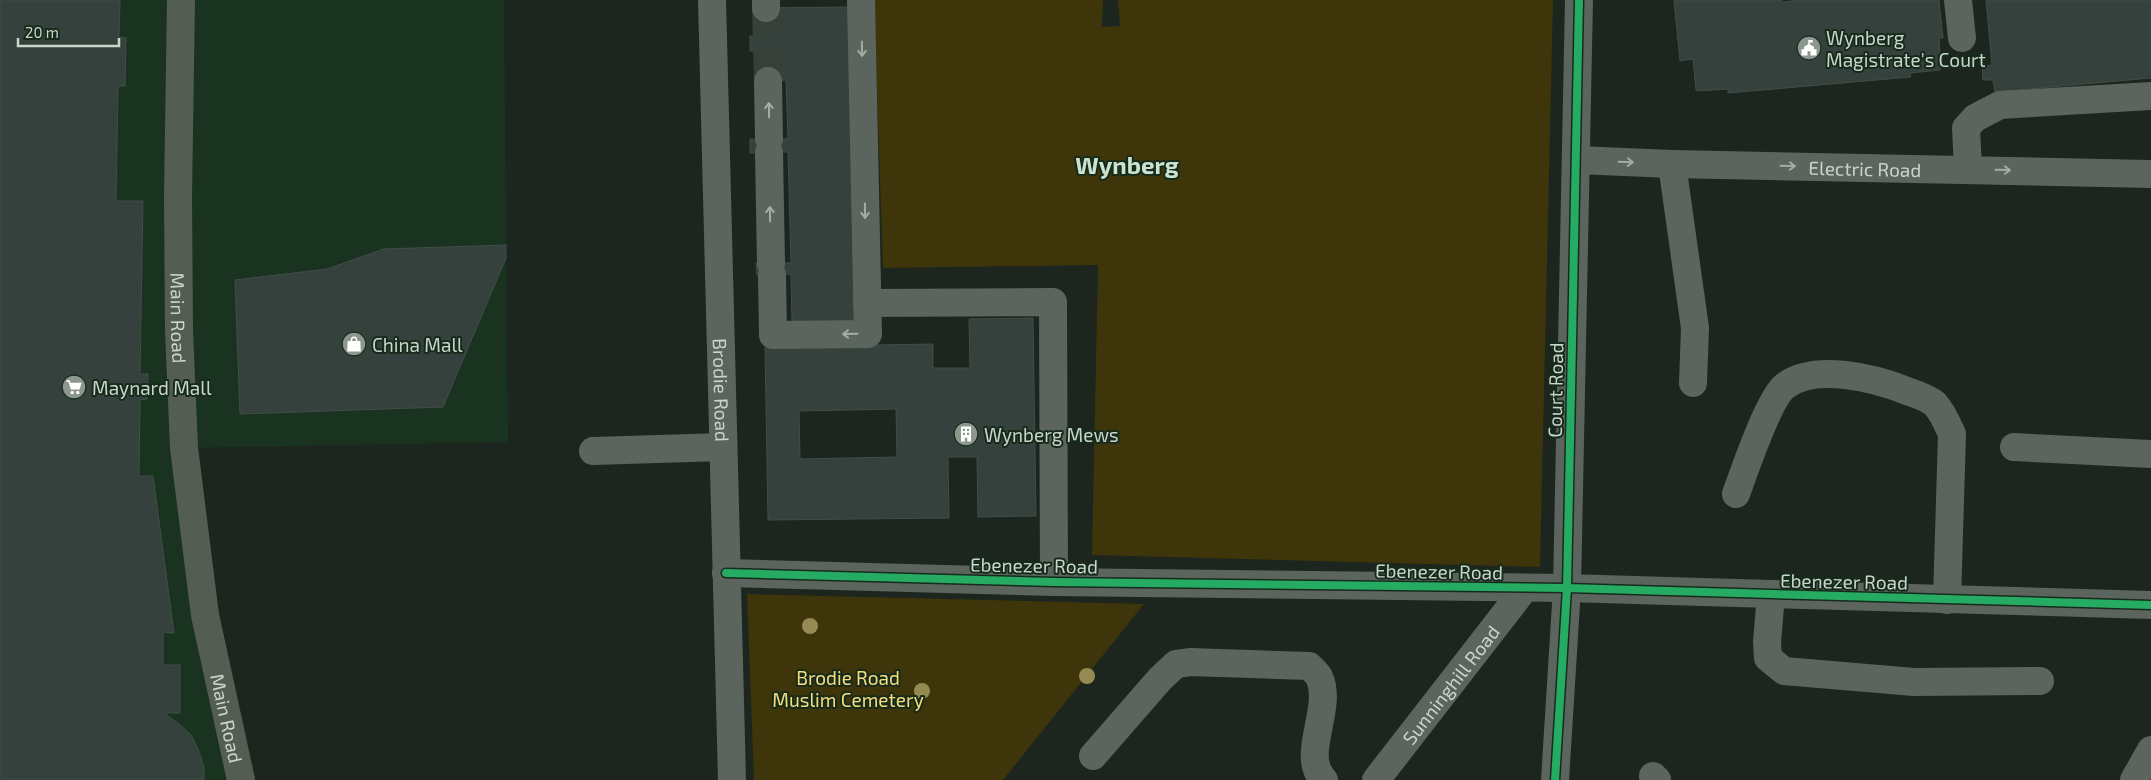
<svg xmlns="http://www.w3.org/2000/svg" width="2151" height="780" font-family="'Exo 2',sans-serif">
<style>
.built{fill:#1a3321}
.green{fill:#3e350a}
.building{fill:#34413c;stroke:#434d48;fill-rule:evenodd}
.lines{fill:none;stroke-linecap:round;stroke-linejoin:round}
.minor-tunnel{stroke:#364038;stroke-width:28;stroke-dasharray:28 14;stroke-linecap:butt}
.minor{stroke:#5b645d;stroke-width:28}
.major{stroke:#545d52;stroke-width:28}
.cycleway-casing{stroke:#172b1c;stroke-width:11}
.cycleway{stroke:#26ab63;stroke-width:8}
.tree{fill:#958b52}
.oneway{stroke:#a2ada4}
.labels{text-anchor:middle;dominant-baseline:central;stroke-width:4;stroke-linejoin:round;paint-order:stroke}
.poi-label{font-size:19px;fill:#c9d5cb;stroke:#172b1c;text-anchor:start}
.street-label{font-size:19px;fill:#c9d5cb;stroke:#172b1c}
.park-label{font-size:19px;fill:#f8dd7c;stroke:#172b1c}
.district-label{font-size:24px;font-weight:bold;fill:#cae4cf;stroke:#172b1c}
</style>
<rect width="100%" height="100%" fill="#1c261e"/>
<path class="built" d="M0,0H504L508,442L184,448L241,780H0Z"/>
<path class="green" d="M874,0H1103L1102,27L1120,26L1118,0H1553L1540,567L1092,555L1098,265L883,268Z
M747,594L1144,604L1003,780H754Z"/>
<path class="building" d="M0,0H120L119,37L126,38L125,86H118L116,201H143L140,374H148L147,399L140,400L139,476H153L174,633L163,632V665H180V713H164L178,723L191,735L199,751L204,768V780H0Z
M1674,0H1782V2L1801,0H1939L1943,38H1939L1941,67L1940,70L1910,73L1911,77L1728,93V89L1697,91L1696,90L1693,59L1680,61Z
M1986,0H2151V78L1995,92L1993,80H1983L1982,66L1992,65Z
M850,7L854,323H792L791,274L757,275L756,263H791L788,152L750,153V139H788L786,80L760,81V51H750V36H758V8Z
M506,245V258L443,407L240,414L235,280L327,269L384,249Z
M1033,318L1036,516L978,517L977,457H948L949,518L768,520L765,347L933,344V368H970L969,319ZM896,409L897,457L800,459L799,411Z"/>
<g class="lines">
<path class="minor-tunnel" d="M766,8L768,81"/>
<g class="minor">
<path id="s1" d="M712,0L732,780"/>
<path d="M766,0V8"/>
<path d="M1958,0L1962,38"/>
<path d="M768,81L769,139"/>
<path d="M769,153L771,263"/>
<path id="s2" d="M1577,160L1672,164L2151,174"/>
<path d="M1672,164L1695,328L1693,383"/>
<path d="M1968,169L1966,128L1975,118L2000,105L2151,96"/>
<path d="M772,275L773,335L868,334L861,0"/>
<path d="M867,303L1053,302L1054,582"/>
<path d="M2014,447L2151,454"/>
<path d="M593,451L722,447"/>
<path d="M1736,494C1744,472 1769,398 1785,386C1815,363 1875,378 1907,391C1916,394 1928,398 1935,404C1943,413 1947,423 1952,434L1947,600"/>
<path d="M726,573L1054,582L1567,588L2151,605"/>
<path d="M1771,595L1767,642L1768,658L1784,671L1914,682L2040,681"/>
<path d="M1093,756L1160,679L1176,664L1191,662L1309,666C1312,669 1317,673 1319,677C1334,708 1299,756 1324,780"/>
<path d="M1653,776L1657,780"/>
<path id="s3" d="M1376,780L1525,588"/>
<path d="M1555,780L1567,588L1579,0"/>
<path d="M2134,780L2151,750"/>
</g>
<path class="major" id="s4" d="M181,0L178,196L179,330L184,448L205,615L241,780"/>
<g class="cycleway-casing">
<path id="cycleway" d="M726,573L1054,582L1567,588L2151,605
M1555,780L1567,588L1579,0"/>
</g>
<use href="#cycleway" class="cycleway"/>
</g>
<g class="tree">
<circle cx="810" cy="626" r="8"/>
<circle cx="1087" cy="676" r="8"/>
<circle cx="922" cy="691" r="8"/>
</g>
<defs><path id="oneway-shaft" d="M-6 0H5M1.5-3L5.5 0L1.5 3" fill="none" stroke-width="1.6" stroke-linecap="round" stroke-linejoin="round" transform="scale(1.25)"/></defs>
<g class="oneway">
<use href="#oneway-shaft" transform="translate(862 49) rotate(89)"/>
<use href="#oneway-shaft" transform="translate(769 110) rotate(-91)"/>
<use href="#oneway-shaft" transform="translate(1626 162) rotate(2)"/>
<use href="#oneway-shaft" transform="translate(1788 166) rotate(1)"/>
<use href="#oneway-shaft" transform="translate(2003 170) rotate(1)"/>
<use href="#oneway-shaft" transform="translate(865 211) rotate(89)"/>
<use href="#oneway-shaft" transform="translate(770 214) rotate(-91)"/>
<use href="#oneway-shaft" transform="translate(850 334) rotate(179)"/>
</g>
<defs>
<g id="civic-disc" transform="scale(1.25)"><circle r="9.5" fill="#8c988e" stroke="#172b1c"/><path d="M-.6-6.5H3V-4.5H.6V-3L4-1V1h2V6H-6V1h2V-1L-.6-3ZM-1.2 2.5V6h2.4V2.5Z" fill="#fff"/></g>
<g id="shop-disc" transform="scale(1.25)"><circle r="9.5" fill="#8c988e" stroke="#172b1c"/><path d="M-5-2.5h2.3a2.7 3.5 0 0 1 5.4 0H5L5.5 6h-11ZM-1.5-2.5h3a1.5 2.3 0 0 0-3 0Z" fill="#fff"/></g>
<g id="supermarket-disc" transform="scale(1.25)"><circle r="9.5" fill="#8c988e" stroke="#172b1c"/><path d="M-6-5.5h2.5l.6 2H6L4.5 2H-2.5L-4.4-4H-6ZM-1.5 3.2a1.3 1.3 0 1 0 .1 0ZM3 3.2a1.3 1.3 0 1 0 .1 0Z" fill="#fff"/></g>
<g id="building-disc" transform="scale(1.25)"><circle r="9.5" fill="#8c988e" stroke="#172b1c"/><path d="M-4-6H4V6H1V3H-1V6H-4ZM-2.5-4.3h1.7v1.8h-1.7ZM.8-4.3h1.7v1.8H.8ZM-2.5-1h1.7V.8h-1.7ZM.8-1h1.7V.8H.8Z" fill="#fff"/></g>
</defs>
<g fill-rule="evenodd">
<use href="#civic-disc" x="1809" y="48"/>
<use href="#shop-disc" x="354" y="344"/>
<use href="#supermarket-disc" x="74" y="387"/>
<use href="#building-disc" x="966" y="434"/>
</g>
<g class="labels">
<g class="poi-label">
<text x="1826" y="37">Wynberg<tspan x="1826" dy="22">Magistrate's Court</tspan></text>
<text x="372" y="344">China Mall</text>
<text x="92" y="387">Maynard Mall</text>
<text x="984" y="434">Wynberg Mews</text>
</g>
<g class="street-label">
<text stroke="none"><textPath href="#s2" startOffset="288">Electric Road</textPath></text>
<text stroke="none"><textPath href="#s4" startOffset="318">Main Road</textPath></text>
<text stroke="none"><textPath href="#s1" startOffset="390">Brodie Road</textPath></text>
<text transform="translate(1555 390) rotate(-89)">Court Road</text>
<text transform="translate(1034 565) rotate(1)">Ebenezer Road</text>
<text transform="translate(1439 571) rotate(1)">Ebenezer Road</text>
<text transform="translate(1844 581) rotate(1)">Ebenezer Road</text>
<text stroke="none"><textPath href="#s3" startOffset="121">Sunninghill Road</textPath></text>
<text stroke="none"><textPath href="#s4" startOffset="722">Main Road</textPath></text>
</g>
<g class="park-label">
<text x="848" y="677">Brodie Road<tspan x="848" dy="22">Muslim Cemetery</tspan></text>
</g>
<g class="district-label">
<text x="1127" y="164">Wynberg</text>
</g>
</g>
<path d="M18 38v8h101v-8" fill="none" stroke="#c9d5cb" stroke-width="2.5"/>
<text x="25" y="38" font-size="15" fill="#c9d5cb" stroke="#172b1c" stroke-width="4" paint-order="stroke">20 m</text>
</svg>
